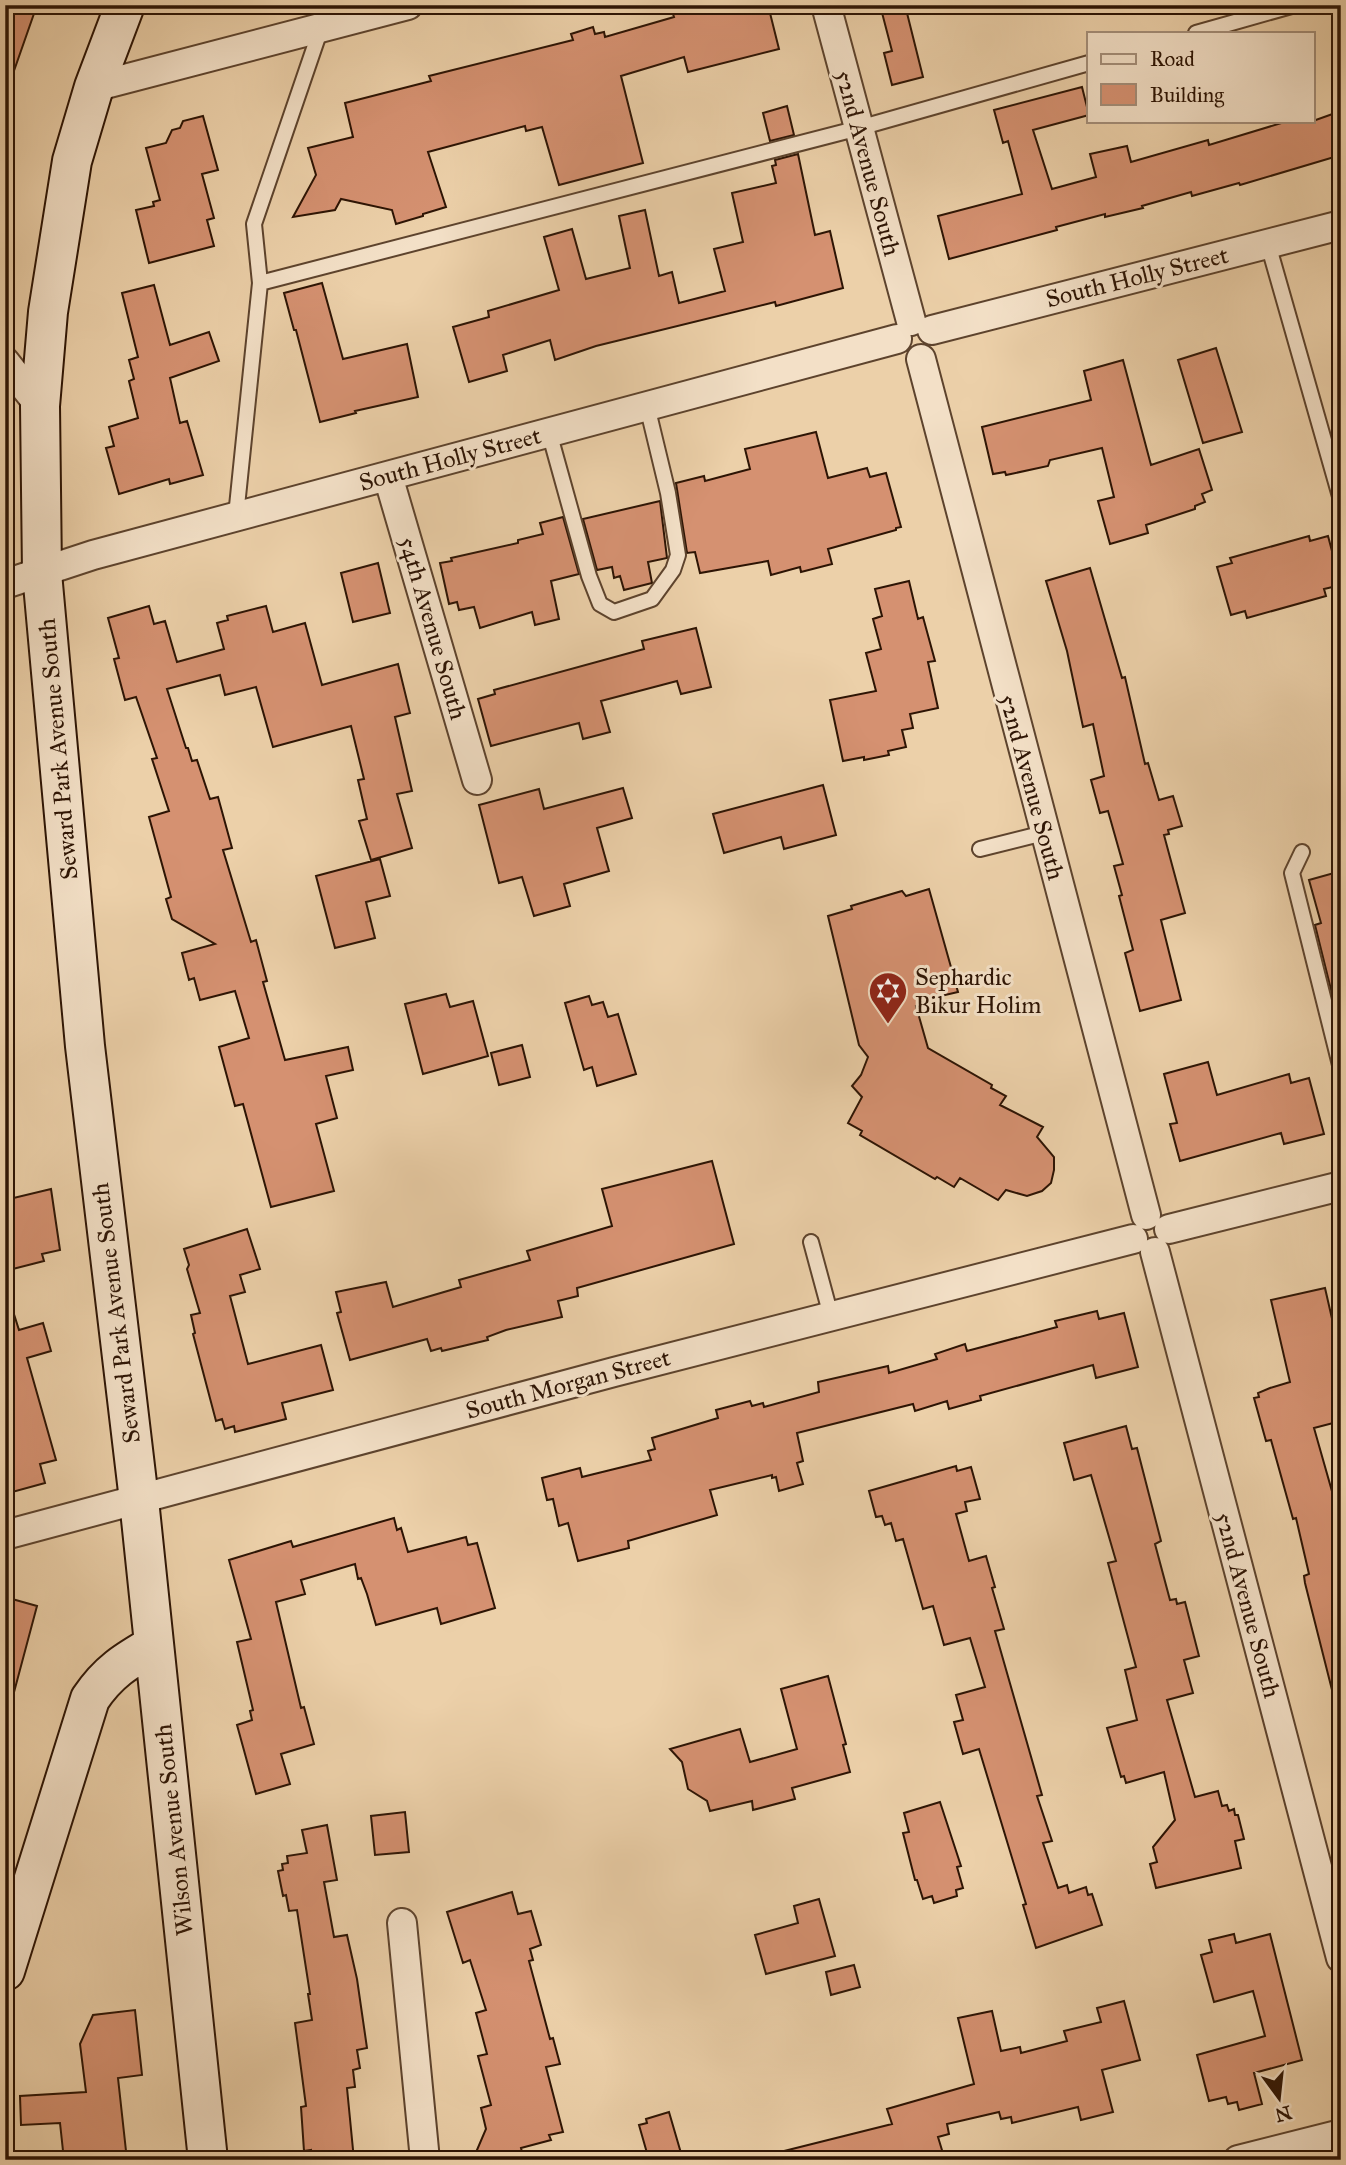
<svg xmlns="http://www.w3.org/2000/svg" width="1346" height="2165" font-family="'IM FELL Great Primer',serif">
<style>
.building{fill:#d59171;stroke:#2d1404;stroke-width:2}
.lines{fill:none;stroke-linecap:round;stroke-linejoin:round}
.lane-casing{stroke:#5d432d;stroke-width:18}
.street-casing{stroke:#5d432d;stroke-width:32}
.secondary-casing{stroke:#2d1404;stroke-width:42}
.lane{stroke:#f3e0c7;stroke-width:14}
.street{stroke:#f3e0c7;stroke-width:28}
.secondary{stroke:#f3e0c7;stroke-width:38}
.labels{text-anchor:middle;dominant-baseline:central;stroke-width:6;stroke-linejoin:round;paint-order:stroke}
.street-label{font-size:24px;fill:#2d1404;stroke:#f3e0c7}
.poi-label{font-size:24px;fill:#2d1404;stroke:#f3e0c7;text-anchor:start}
</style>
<rect width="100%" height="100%" fill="#ecd0a9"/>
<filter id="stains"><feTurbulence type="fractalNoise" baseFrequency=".00286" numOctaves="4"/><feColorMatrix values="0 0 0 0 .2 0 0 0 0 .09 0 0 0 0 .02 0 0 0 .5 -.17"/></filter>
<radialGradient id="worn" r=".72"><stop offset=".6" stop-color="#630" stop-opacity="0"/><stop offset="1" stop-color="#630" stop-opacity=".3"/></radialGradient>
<path class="building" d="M5,5H37L9,85H5Z
M694,5H768L779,49L688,72L684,57L621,76L643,163L559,185L542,127L526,131L525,126L428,152L446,207L423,214V216L396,224L392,210L341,199L335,210L293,217L316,175L308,148L353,137L345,103L431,81L429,76L573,40L571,34L593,27L595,34L604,32L605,37L674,17L672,11Z
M880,5H905L923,77L892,85L884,53L892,51Z
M1082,87L1089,115L1033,130L1052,189L1096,177L1090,154L1127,146L1131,162L1208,140L1209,145L1288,121H1313L1341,111V155L1240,185L1239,183L1192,196L1191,192L1142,206L1143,208L1105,217V214L1056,227L1057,230L949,259L938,216L1022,194L1008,141L1003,143L994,110Z
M787,106L794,135L770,141L763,113Z
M203,116L218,170L202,174L214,218L207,220L214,246L149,263L136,210L154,206L153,202L160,200L146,148L166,143L172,130L180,128L183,121Z
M798,154L815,235L830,231L843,288L776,306L775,302L596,346L555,360L550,340L503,355L507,371L469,382L453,327L489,317L488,311L559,290L544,237L572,229L586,279L630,268L619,216L645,210L659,276L672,272L679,303L725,291L714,249L743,242L732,193L776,183L772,166L776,165L775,160Z
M322,283L343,359L407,344L418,397L355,411L356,413L320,422L296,330H294L284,293Z
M154,285L170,345L209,332L219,361L170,378L180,423L187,421L203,475L170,484L169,479L119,494L106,448L114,446L109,427L138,418L129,381L134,379L129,360L138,357L122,293Z
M1216,348L1242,432L1203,443L1178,360Z
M1123,360L1151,465L1199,449L1212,490L1202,494L1205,502L1195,506V509L1146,525L1148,533L1110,544L1098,501L1114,497L1102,448L1050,460L1048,466L1006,475L1005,472L993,474L982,427L1091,400L1084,371Z
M816,432L828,478L867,468L870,477L886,473L901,527L896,528V530L828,549L832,564L801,572L800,567L771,575L768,561L700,573L695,552L687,553L676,483L704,476L705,481L750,469L745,449Z
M660,501L667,558L648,562L652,583L624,590L620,576L614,578L612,567L597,570L583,519Z
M563,517L579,574L551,581L559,619L535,625L532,612L480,628L474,607L459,610L457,602L449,604L440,563L452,561L451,558L518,543V540L543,534L540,523Z
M1309,536L1310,541L1328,536L1341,585L1324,589L1326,596L1247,618L1245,611L1231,615L1217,567L1232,563L1230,558Z
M378,563L390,613L353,622L341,573Z
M1090,568L1122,678L1125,677L1145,764L1148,763L1159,800L1173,796L1182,826L1168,830L1169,834L1164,835L1185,913L1161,920L1181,1000L1140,1011L1125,953L1133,950L1119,896L1122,895L1114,866L1123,864L1108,811L1100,813L1091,780L1104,776L1093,724L1083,727L1067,651L1046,581Z
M909,581L918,619L923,617L935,661L928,662L938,708L910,714L913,728L902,730L906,747L888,751L889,755L864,760V757L843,761L830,700L876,691L866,653L881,649L873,619L882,616L875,589Z
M149,606L154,624L165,621L177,662L224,649L217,623L228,620L227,616L266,606L273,632L305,623L322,685L398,664L410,713L395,717L412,791L397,794L412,848L371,860L359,821L367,819L358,780L364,779L351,726L273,747L256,687L225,695L220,675L167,689L186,748H188L192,761L197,760L210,799L218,797L232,848L223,850L251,942L256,940L267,981L263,982L285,1060L348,1047L353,1070L326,1076L337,1118L316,1124L334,1191L271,1207L243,1104L235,1106L219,1047L249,1038L235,991L200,1000L194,978L189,980L182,953L215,944L172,919L166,899L171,897L149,817L169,811L152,759L157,758L136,697L125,700L114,659L119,658L108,618Z
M696,628L711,687L681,694L677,681L601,701L610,732L583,739L579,723L491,746L478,699L495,694L494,690L644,649L642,641Z
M823,785L836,835L784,849L781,837L724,853L713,814Z
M623,788L632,818L597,828L609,871L564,884L570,906L534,916L522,877L499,883L479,805L539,789L544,809Z
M380,859L390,896L366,902L375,938L335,948L316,876Z
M1341,871V1026H1340L1315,925L1321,923L1309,880Z
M929,889L958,992L932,998V1000L916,1006L928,1048L992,1085L991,1088L1006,1096L1000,1105L1043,1127L1037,1137L1054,1157V1170L1051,1183L1042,1191L1027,1196L1006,1190L998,1200L960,1178L954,1187L937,1177L935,1179L860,1135L862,1131L848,1123L862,1097L852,1086L861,1075L868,1057L859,1045L828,916L852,909L851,906L902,891L906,896Z
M446,994L450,1007L473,1001L488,1056L423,1074L405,1004Z
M589,996L592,1005L603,1002L608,1017L618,1014L636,1074L597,1086L592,1067L584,1070L565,1003Z
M522,1045L530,1077L499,1085L491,1053Z
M1208,1062L1217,1095L1289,1074L1291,1083L1309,1078L1324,1134L1284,1144L1281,1133L1180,1161L1170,1124L1177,1123L1164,1074Z
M712,1161L734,1244L577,1288L578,1296L558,1301L562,1317L506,1330L487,1337L488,1340L442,1351L441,1348L431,1351L427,1339L350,1360L337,1313L341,1312L336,1292L386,1282L393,1307L461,1287L459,1280L530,1260L527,1251L612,1226L602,1189Z
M51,1189L60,1250L42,1254L44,1261L5,1271V1200Z
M247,1229L260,1269L240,1275L245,1292L230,1296L248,1364L321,1345L333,1390L282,1403L286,1419L235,1432L234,1426L225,1429L222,1419L216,1421L193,1334L195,1333L191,1315L200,1313L187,1269L189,1265L184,1249Z
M1325,1288L1341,1358V1421L1314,1428L1341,1523V1689L1332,1690L1305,1583L1304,1576L1309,1574L1296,1518L1293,1519L1271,1440L1266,1441L1254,1398L1259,1397L1258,1393L1270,1388L1290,1382L1271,1300Z
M5,1308H12L19,1330L43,1323L51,1351L27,1358L56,1460L40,1464L45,1483L5,1494Z
M1097,1311L1099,1319L1124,1313L1138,1367L1096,1378L1093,1365L980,1396L981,1400L949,1409L947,1401L915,1411L913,1404L797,1433L803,1461L797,1463L803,1484L779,1491L776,1477L772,1478V1475L710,1490L717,1515L628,1541L629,1548L578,1561L568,1523L559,1526L553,1499L547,1500L542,1478L580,1468L582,1477L651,1460L648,1451L655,1449L652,1438L718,1418L716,1410L750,1401L752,1406L763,1403L764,1407L819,1392L818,1382L888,1366L889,1373L937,1359L935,1354L965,1344L967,1351L1057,1327L1055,1321Z
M1126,1426L1132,1449L1137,1448L1161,1541L1155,1544L1170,1600L1176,1599L1177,1604L1185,1602L1199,1656L1184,1660L1193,1693L1167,1700L1195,1797L1218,1791L1222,1806L1227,1805L1229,1811L1234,1809L1235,1815H1238L1244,1839L1235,1841L1241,1868L1156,1888L1150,1864L1157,1862L1153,1847L1175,1820L1164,1772L1126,1783L1124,1776L1121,1777L1107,1728L1137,1720L1125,1670L1136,1667L1108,1563L1116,1561L1091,1475L1074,1480L1064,1443Z
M956,1466L957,1471L971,1467L980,1499L965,1502L967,1511L956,1514L969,1561L986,1556L995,1587L992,1588L1004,1629L995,1631L1042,1795L1037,1796L1052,1841L1043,1843L1058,1888L1067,1885L1069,1893L1086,1887L1088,1895L1092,1894L1102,1925L1036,1948L1023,1905L1026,1904L979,1749L963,1754L954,1722L963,1720L956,1695L985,1687L970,1638L944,1645L933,1606L923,1609L903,1539L896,1541L891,1523L885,1525L882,1516L876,1517L869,1491Z
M394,1518L397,1530L401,1528L408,1552L466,1537L468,1545L477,1543L495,1608L441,1624L437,1608L376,1625L367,1594L361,1578L358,1579L355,1564L301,1580L305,1594L276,1602L301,1708L304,1707L314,1744L281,1754L290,1784L256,1794L237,1725L252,1720L250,1711L253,1710L237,1642L251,1639L229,1560L291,1541L293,1547Z
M5,1597L37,1606L13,1696L5,1695Z
M828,1676L846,1744L843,1745L850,1772L792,1788L795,1799L753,1810L752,1801L710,1811L707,1801L688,1789L682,1762L670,1749L740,1729L750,1762L797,1749L781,1689Z
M940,1802L961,1866L957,1867L963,1888L956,1890L957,1896L934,1903L932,1896L923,1899L917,1880H915L903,1833L909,1832L904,1813Z
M405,1812L409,1852L375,1855L371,1816Z
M327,1825L337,1880L324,1882L334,1937L347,1935L357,1979L367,2048L357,2050L360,2068L353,2070L355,2087L347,2088L354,2160H312L311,2150L304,2151L301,2107L306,2106L295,2023L312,2020L308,1994H310L297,1910L289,1911L286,1895L283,1896L278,1871L283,1870L282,1864L288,1863L287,1856L307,1853L302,1830Z
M512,1892L518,1914L531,1911L541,1945L530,1949L533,1960L529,1961L550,2039L553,2038L560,2064L546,2067L563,2132L549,2135L551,2140L521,2148L523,2156L508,2160H489L487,2153L474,2157L486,2129L481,2108L491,2105L478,2056L487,2054L476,2013L486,2010L470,1960L463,1963L447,1912Z
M819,1899L835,1956L766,1974L755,1935L798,1923L794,1906Z
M1234,1934L1236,1943L1270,1934L1302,2060L1254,2073L1262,2104L1239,2110L1237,2102L1228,2104L1226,2097L1209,2101L1197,2055L1265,2036L1253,1991L1214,2002L1201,1955L1212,1952L1209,1940Z
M854,1965L860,1987L831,1995L826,1972Z
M1124,2001L1140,2060L1102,2070L1113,2112L1081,2120L1078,2107L1012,2123L1011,2117L1001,2119L999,2112L947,2124L949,2134L938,2137L945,2160H786L784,2151L892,2124L887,2109L974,2084L958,2018L992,2011L1001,2051L1020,2047L1021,2053L1067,2041L1064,2031L1101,2022L1097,2008Z
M135,2010L142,2075L118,2078L127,2160H64L60,2123L21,2125L20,2096L86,2092L80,2044L93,2015Z
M669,2112L683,2160H649L639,2125L647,2123L646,2119Z"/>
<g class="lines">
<g class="lane-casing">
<path id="lane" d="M1196,33L1295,5
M1268,244L1341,500
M260,283L859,128L1089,63
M549,432L589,576L600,604L614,612L652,599L673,570L678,555L668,493L647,406
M236,516L260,283L254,224L321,28L335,5
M980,849L1044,833
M1302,852L1292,873L1341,1069
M811,1242L831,1316"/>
</g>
<g class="street-casing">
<path id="street" d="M826,5L911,321
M94,87L408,5
M932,330L1341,225
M921,359L1146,1215
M5,362L40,406
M388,476L477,780
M5,584L93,555L897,339
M1169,1229L1341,1186
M1155,1252L1341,1958
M5,1535L614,1372L1133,1239
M402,1923L425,2160
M1238,2160L1341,2134"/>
</g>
<g class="secondary-casing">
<path id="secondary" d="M125,5L94,87L72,161L48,312L40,406L42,573L85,1046L139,1500L208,2160
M5,1971L90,1699C108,1672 126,1661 154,1645"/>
</g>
<use href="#lane" class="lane"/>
<use href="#street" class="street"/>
<use href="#secondary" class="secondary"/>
</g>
<defs>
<g id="synagogue-pin" transform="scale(2.0125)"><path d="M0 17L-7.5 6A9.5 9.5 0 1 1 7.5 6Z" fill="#8f2418" stroke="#f3e0c7"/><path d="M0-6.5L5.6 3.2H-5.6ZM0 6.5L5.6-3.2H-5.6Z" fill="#fff"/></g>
</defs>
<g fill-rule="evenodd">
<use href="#synagogue-pin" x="888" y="991"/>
</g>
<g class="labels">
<g class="street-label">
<text transform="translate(868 163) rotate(75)">52nd Avenue South</text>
<text transform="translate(1137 277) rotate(-14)">South Holly Street</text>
<text transform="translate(450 459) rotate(-15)">South Holly Street</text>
<text transform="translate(433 628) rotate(74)">54th Avenue South</text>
<text transform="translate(58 749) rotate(-95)">Seward Park Avenue South</text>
<text transform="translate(1032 787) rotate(75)">52nd Avenue South</text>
<text transform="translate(116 1313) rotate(-97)">Seward Park Avenue South</text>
<text transform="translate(568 1384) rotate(-15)">South Morgan Street</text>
<text transform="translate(1248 1605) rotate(75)">52nd Avenue South</text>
<text transform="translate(174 1830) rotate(-96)">Wilson Avenue South</text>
</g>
<g class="poi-label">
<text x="915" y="977">Sephardic<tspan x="915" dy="28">Bikur Holim</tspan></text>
</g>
</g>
<rect width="1346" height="2165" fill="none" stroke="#ecd0a9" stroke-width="28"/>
<rect x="7" y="7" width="1332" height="2151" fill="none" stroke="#2d1404" stroke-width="3.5"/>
<rect x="14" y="14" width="1318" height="2137" fill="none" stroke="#2d1404" stroke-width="2"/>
<rect x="1087" y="32" width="228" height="91" fill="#f3e0c7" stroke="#a48e79" stroke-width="2"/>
<rect x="1101" y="54" width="35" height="10" fill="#f3e0c7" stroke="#a48e79" stroke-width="2"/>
<text x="1150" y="66" font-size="21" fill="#2d1404">Road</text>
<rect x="1101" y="84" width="35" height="21" fill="#d59171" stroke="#a48e79" stroke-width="2"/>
<text x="1150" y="102" font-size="21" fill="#2d1404">Building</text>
<g transform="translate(1279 2098) rotate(165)" stroke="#f3e0c7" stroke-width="5" paint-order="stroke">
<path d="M0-5L12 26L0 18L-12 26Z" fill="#2d1404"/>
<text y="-10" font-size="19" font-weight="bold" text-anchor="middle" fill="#2d1404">N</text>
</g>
<rect width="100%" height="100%" filter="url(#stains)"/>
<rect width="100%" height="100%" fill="url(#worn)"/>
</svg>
